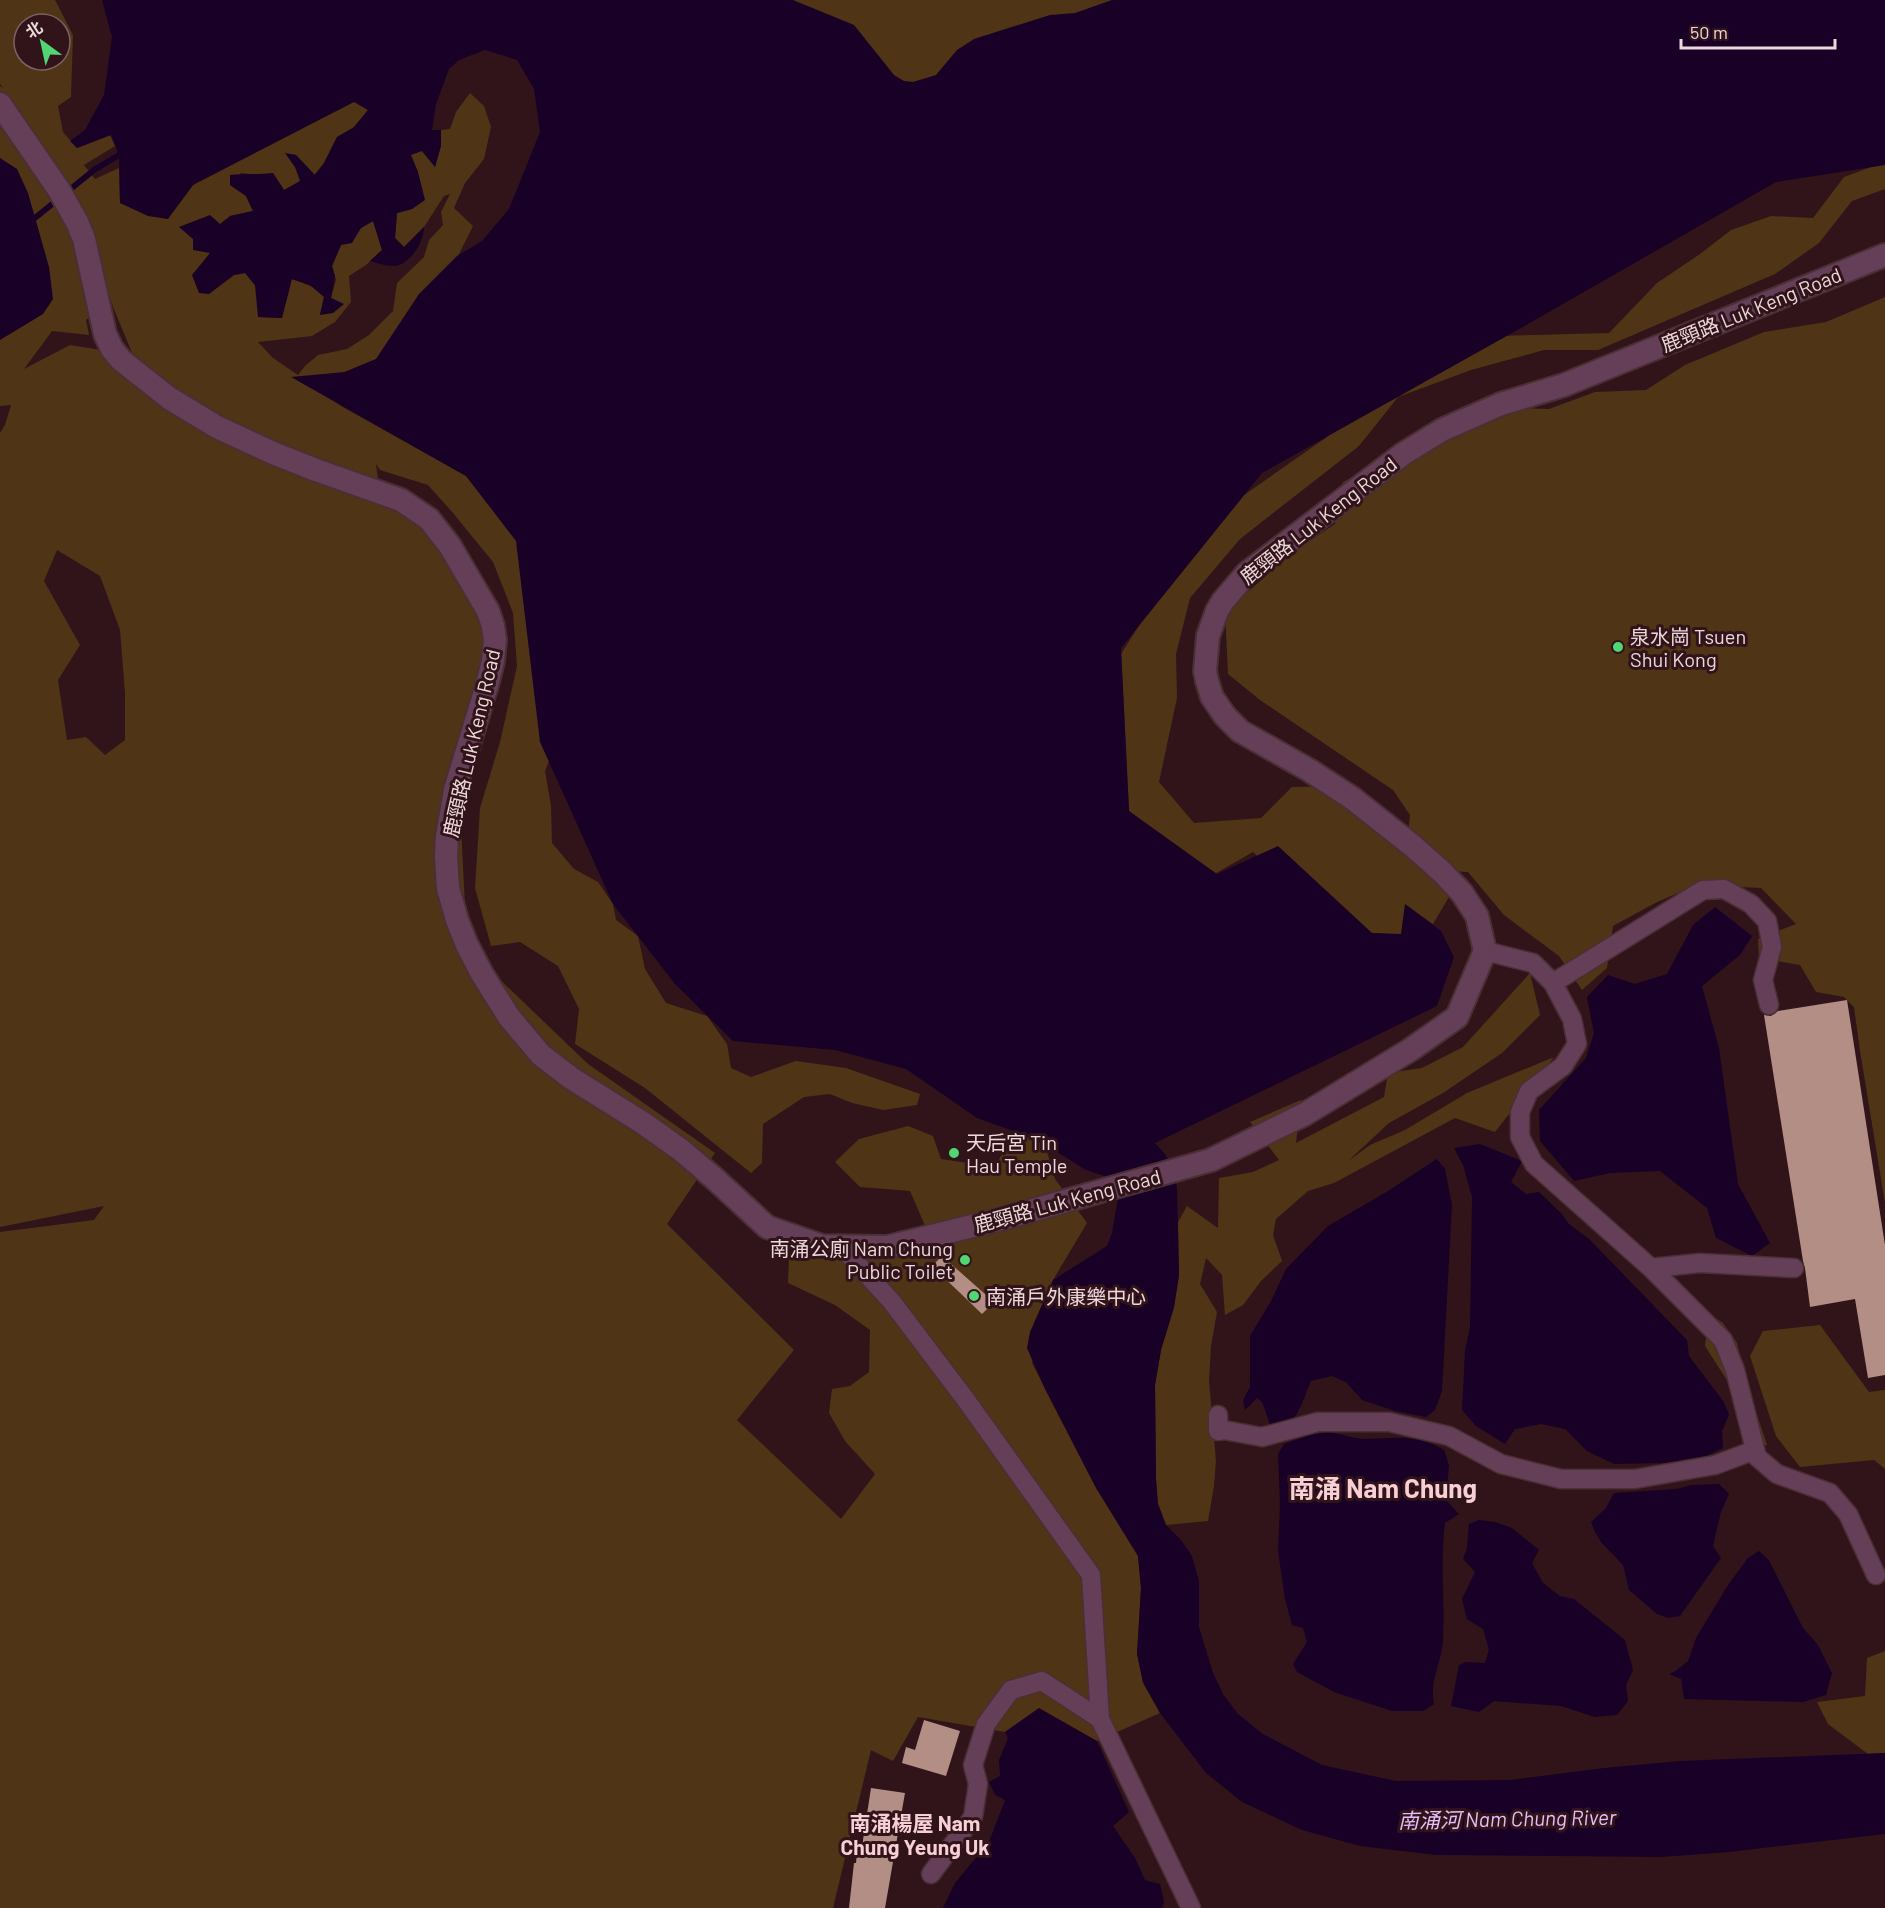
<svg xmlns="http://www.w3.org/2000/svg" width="1885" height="1908" font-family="Barlow,'Noto Sans SC',sans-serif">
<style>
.green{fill:#503416;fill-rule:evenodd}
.water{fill:#190026}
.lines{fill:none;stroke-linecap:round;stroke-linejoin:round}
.stream{stroke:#190026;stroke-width:6}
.building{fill:#b28e84}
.minor-casing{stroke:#4a2f35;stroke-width:21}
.tertiary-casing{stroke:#4a2f35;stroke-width:26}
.minor{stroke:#653f58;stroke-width:18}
.tertiary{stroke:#653f58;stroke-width:22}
.poi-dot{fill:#52d673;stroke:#30141a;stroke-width:2}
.labels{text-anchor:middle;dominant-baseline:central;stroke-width:6;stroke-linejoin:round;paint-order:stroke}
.street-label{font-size:20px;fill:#edd8db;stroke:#30141a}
.poi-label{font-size:20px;fill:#edd8db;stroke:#30141a;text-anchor:start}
.water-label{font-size:21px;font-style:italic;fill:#e3befa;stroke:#30141a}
.neighbourhood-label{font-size:21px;font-weight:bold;fill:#f7cfd4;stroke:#30141a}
.district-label{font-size:26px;font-weight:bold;fill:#f7cfd4;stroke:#30141a}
</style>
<rect width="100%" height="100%" fill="#30141a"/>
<path class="green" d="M0,0H55L73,35L71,97L58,106L63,132L77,148L110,135L115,146L84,165L95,179L119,168L120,203L167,219L193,185L228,162L355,101L368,110L356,126L337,137L324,163L314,175L296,155L286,154L295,167L301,181L284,190L273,173L259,175L241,173L230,185L246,196L253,211L230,216L211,252L209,293L234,275L245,273L258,289V317L281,318L283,304L291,279L308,284L325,294L320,314L343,304L331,298L336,280L332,266L341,245L361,228L373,221L382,250L366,265L349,276L351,302L335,322L312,336L258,342L273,358L298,375L305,366L318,355L347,349L369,335L393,311L397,283L424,257L429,240L443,225L441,212L450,194L444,196L424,227L404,247L395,238L397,213L412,209L418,172L410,154L422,151L435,166L441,146V130L450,129L456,112L470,93L484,106L491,127L484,159L465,183L454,208L473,226L453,266L379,358L322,381H305L341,406L466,476L527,547L560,733L545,771L551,806L552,843L574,869L598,882L613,904L616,920L638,936L645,969L666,1003L707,1016L727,1044L731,1068L751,1077L796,1061L846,1068L920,1094L917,1105L883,1110L852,1103L830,1094L804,1097L763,1124L762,1163L751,1173L645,1088L575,1044L579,1009L558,966L520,942L491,946L475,888L480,808L500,742L517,666L513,613L493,562L453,513L428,485L380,470L376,464L378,480L421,501L494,596L496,640L460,804L466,928L489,969L588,1064L715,1153L667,1224L794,1350L737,1420L841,1519L875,1474L845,1441L829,1413L832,1389L850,1386L869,1372L870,1330L835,1305L788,1283L789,1257L850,1250L926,1228L910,1191L860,1187L835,1162L859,1139L908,1126L933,1136L941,1159L995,1167L1014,1132L1045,1145L1055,1179L1087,1223L1053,1280L1032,1363L1096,1487L1138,1556L1141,1588L1137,1654L1143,1683L1160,1713L1097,1741L1035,1711L1005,1732L918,1717L893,1761L871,1750L833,1908H0V1232L94,1220L104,1206L0,1227V433L5,425L11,405L0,406V86L3,88L0,84ZM24,24H60V60H24ZM5,92L80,211L113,307L133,355L70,345L24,369L52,331L89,335L86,320L94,313L80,246L59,206L2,122ZM57,550L100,576L120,630L125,693V740L105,755L86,737L67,740L58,680L80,645L44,581Z
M781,0H1161L890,99Z
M1885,164V189L1852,201L1819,243L1775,274L1598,350H1544L1471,370L1398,397L1359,446L1240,539L1190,598L1176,654L1177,698L1159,782L1194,823L1261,818L1292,787L1339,786L1407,846L1410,815L1393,790L1260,700L1228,674L1225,612L1292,553L1335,524L1343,482L1408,448L1477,407L1549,409L1595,392L1646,390L1685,365L1764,332L1826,322L1885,297V1203L1860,1051L1854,1007L1844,997L1816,992L1800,965L1759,958L1758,939L1796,924L1761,888L1697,885L1657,902L1613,926L1607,968L1582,990L1559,956L1504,915L1468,872L1427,870L1449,897L1433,924L1406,905V935L1372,933L1274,872L1253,852L1211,876L1129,811L1121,654L1204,523L1327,437L1375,388L1495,336L1609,333L1657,283L1700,254L1731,230L1771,216L1813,218L1844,177L1871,167Z
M1530,973L1540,1015L1502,1053L1443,1093L1389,1123L1348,1161L1370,1145L1405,1130L1467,1093L1554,1057L1495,1132L1455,1118L1334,1183L1308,1191L1276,1219L1273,1235L1282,1261L1261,1281L1243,1305L1225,1315L1222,1275L1206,1258L1200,1284L1217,1312L1211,1346L1209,1381L1216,1461L1214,1486L1208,1521L1166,1525L1158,1504L1156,1480L1155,1385L1161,1350L1174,1307L1179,1275L1178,1222L1187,1206L1218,1228L1219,1178L1253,1172L1279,1160L1250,1122L1301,1100L1296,1143L1384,1097L1388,1073L1422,1068L1463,1047Z
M1709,1314L1723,1323L1737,1343L1748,1388L1767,1445L1743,1444L1730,1385L1705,1346Z
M1820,1325L1869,1392L1885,1390V1469L1874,1460L1800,1467L1776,1436L1750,1356L1763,1331Z
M1885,1651V1753L1868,1754L1828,1724L1817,1702L1865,1696L1867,1658Z"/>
<path class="water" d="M102,0H793L854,25L894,75L904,81L913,82L936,75L957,50L974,39L1050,15L1075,13L1112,0H1885V165L1776,182L1521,328L1262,473L1121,648L1129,811L1217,874L1278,846L1372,933L1401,934L1405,904L1441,931L1454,957L1437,1006L1155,1143L1165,1154L1173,1168L1177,1188L1179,1275L1174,1307L1161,1350L1155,1385L1156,1480L1158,1504L1166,1525L1181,1540L1192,1556L1199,1581V1627L1213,1673L1223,1694L1238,1714L1263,1734L1322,1765L1396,1781L1511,1780L1604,1768L1680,1761L1885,1753V1834L1729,1852L1661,1857L1436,1855L1360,1846L1302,1830L1242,1802L1206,1773L1160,1713L1143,1682L1137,1654L1141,1588L1138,1556L1096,1488L1045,1389L1027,1348L1030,1332L1053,1280L1107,1246L1112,1233L1118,1198L1114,1184L1107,1177L1086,1170L1038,1140L977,1118L906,1069L835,1050L733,1041L675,984L613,904L540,742L516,541L466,476L291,377L345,372L376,359L419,294L457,256L482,241L509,209L540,132L534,89L517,60L485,50L459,60L449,69L436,104L432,130H441V146L435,167L422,151L411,155L418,172L425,200L412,209L397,213L395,238L404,247L424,227C424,242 410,265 394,266C386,266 377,263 370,261L382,250L373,221L361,228L352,243L341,245L332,266L335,276L331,298L344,304L333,313L320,315L324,297L311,286L292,279L282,318L258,317L255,285L245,273L234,275L209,294L199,293L192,275L210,253L193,250V239L179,227L210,215L220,224L230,216L253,211L246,196L230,185V175C244,173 258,175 273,173L284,190L300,181L295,167L285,153L296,155L315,175L324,163L337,137L353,128L368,110L354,102L193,185L168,219L148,216L120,203L119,155L111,135L77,148L70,141L85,130L104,95L112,37Z
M0,158L17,169L28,193L49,267L53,299L43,314L0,340Z
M1715,907L1752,936L1740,955L1702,986L1719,1048L1738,1184L1770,1243L1752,1256L1716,1238L1707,1208L1660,1171L1610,1173L1574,1181L1540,1141L1539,1110L1586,1058L1594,1033L1587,997L1608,975L1635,984L1667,974L1693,925Z
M1480,1144L1522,1161L1511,1182L1526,1194L1539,1192L1561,1213L1569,1224L1589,1239L1687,1340L1689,1356L1724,1402L1729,1415L1722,1431L1723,1448L1706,1456L1666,1463L1614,1464L1587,1451L1565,1429L1541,1424L1515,1429L1505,1444L1476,1426L1462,1410L1465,1351L1470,1327L1472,1197L1463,1165L1454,1148Z
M1437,1159L1445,1169L1452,1205L1442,1391L1435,1410L1426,1417L1395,1411L1362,1400L1346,1382L1332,1376L1311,1381C1303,1398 1296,1435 1270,1424L1262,1402L1257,1398L1245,1410L1243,1400L1250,1387V1336L1271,1301L1286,1269L1328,1226L1388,1191Z
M1329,1432C1341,1434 1354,1439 1366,1439C1397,1438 1416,1434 1444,1450L1449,1465L1446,1500L1459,1514L1445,1523C1440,1562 1445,1601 1443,1640C1442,1663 1429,1680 1434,1704L1423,1711H1392L1334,1692L1297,1672L1293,1664L1307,1642L1303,1628L1292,1625L1285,1599L1278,1551L1280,1505L1278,1454L1284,1444L1309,1435Z
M1719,1484L1729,1494L1721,1512L1713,1546L1721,1558L1680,1616L1668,1618L1657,1614L1629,1590L1623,1565L1601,1542L1595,1532L1591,1522L1606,1508L1614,1493L1676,1489L1692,1485Z
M1479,1520L1495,1522L1512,1528L1539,1550L1532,1563L1543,1583L1560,1596L1574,1599L1625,1640L1633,1670L1626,1685L1628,1701L1617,1715L1595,1717L1561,1706L1494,1701L1479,1712L1451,1706L1459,1665L1466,1662L1485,1663L1489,1649L1483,1629L1467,1619L1462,1599L1475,1572L1463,1559L1467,1548L1469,1524Z
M1759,1551L1769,1560L1803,1628L1818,1645L1832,1673L1826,1695L1803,1702L1684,1699L1681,1679L1669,1674L1677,1670L1688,1661L1696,1638L1728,1585L1748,1558Z
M1039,1708L1097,1741L1129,1812L1113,1826L1135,1858L1145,1880L1160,1884L1164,1902L1162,1908H943L955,1883L989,1842L1005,1800L995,1795L989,1782L1000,1776L999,1760L1008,1738L1005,1732Z"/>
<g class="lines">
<path class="stream" d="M30,222L94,170L119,155"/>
</g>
<path class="building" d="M1847,1000L1885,1245V1375L1868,1378L1855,1299L1810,1307L1805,1268L1803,1261L1764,1015L1771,1016L1778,1011Z
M942,1256L994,1302L982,1314L932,1266Z
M924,1720L960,1731L946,1776L902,1763L906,1747L915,1750Z
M871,1788L905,1793L885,1908H849L854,1863H856L857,1852L861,1853Z"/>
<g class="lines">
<g class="minor-casing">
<path id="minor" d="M1485,951L1533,963L1553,983L1572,1019L1577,1044L1563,1066L1529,1091L1520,1112V1137L1534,1164L1651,1268L1723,1340L1735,1370L1757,1457L1777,1474L1830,1493L1848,1514L1876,1575
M1553,983L1703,890L1724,889L1751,904L1767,921L1772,947L1763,980L1769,1005
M841,1246L892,1302L966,1400L1091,1575L1100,1719L1191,1908
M1651,1268L1700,1263L1794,1268
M1218,1415V1431L1224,1430L1262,1437L1318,1422H1389L1449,1436L1501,1464L1561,1479H1635L1715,1465L1755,1450
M931,1874L973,1817L978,1784L973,1765L986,1724L1011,1690L1042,1681L1100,1719"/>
</g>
<g class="tertiary-casing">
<path id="tertiary" d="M0,104L59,190L77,222L84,239L105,334L112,349L121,360L169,398L217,427L273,453L316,470L401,500L429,519L450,546L488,611L493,626L495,640L493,661L487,685L455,790L447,837L446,857L448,888L457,920L467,945L482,974L509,1017L541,1055L571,1078L643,1123L681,1150L715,1179L767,1227L822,1246L887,1247L1005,1218L1211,1160L1305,1114L1410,1050L1457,1017L1485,951L1477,916L1462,893L1442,872L1414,847L1352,798L1309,770L1240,731L1225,716L1212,697L1207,681L1205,671L1208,636L1217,611L1223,601L1247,573L1403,454L1442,430L1501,404L1564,385L1885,255"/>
</g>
<use href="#minor" class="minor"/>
<use href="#tertiary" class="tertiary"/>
</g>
<g class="poi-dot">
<circle cx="1618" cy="647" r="6"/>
<circle cx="954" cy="1153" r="6"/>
<circle cx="965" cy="1260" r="6"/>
<circle cx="974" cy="1296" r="6"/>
</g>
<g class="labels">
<g class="street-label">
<text transform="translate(1751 309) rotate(-22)">鹿頸路 Luk Keng Road</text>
<text transform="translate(1318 520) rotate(-38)">鹿頸路 Luk Keng Road</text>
<text transform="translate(471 743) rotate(-77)">鹿頸路 Luk Keng Road</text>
<text transform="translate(1067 1200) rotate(-15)">鹿頸路 Luk Keng Road</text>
</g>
<g class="poi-label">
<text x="1630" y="636">泉水崗 Tsuen<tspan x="1630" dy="23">Shui Kong</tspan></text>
<text x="966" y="1142">天后宮 Tin<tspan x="966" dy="23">Hau Temple</tspan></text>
<text x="953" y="1248" text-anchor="end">南涌公廁 Nam Chung<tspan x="953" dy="23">Public Toilet</tspan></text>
<text x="986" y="1296">南涌戶外康樂中心</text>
</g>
<g class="water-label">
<text transform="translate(1507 1818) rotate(-1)">南涌河 Nam Chung River</text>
</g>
<g class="neighbourhood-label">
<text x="915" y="1822">南涌楊屋 Nam<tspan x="915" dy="24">Chung Yeung Uk</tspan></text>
</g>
<g class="district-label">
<text x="1383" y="1487">南涌 Nam Chung</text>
</g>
</g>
<g transform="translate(42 42) rotate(327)"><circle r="28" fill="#30141a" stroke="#7c6267" stroke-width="1.5"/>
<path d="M0-4.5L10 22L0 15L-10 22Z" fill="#52d673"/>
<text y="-9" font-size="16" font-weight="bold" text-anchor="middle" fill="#edd8db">北</text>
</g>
<path d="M1681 39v9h154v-9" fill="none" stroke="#edd8db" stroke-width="3"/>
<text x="1690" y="39" font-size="18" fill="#edd8db" stroke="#30141a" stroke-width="4.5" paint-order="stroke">50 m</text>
</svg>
